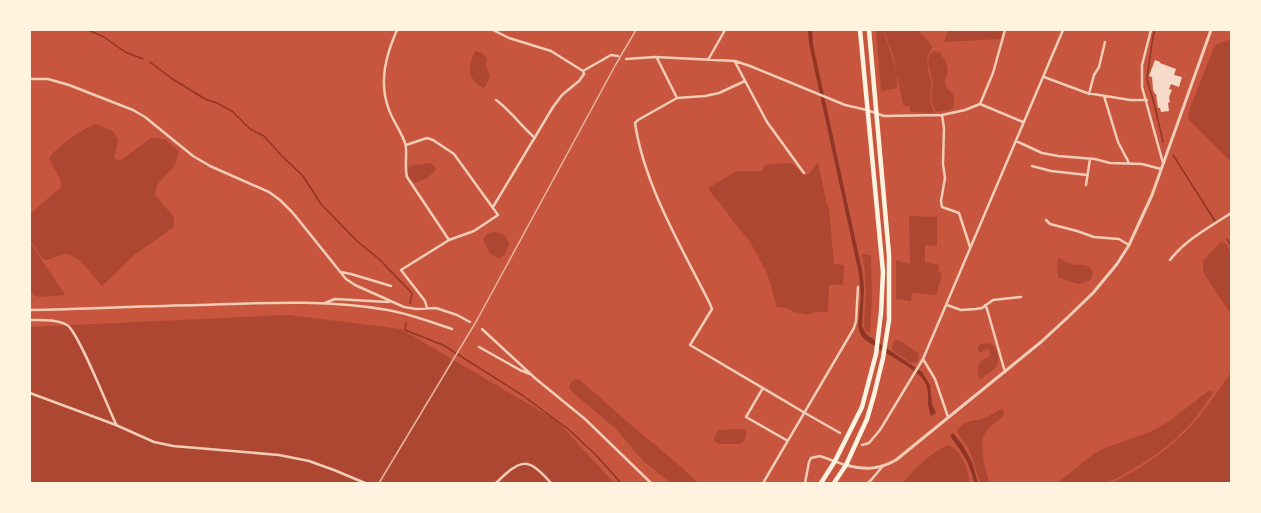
<svg xmlns="http://www.w3.org/2000/svg" width="1261" height="513" font-family="Barlow,sans-serif">
<style>
.green{fill:#ae4732}
.water{fill:#8f3625}
.lines{fill:none;stroke-linecap:round;stroke-linejoin:round}
.stream{stroke:#8f3625;stroke-width:1.5}
.building{fill:#f7dbc8}
.minor{stroke:#f1ccb7;stroke-width:2.5}
.tertiary{stroke:#f1ccb7;stroke-width:3}
.trunk{stroke:#fff3e0;stroke-width:4.5}
.rail{stroke:#e9b49f;stroke-width:1.5}
</style>
<rect width="100%" height="100%" fill="#c8553d"/>
<path class="green" d="M876,30H883L890,50L896,73L894,58L884,30H918L931,44L932,49C923,60 929,70 931,83C932,94 927,100 934,111V113L911,112L909,106H905L903,105L897,74V88L881,91Z
M948,30H1003L1000,39L944,42Z
M1231,39V162L1188,119L1190,108L1215,45Z
M475,51L482,53L487,58L486,65L490,75C489,79 487,86 483,88C466,78 468,67 475,51Z
M935,51L940,52C945,60 949,66 947,76C947,78 945,80 945,82C946,94 958,89 953,108L949,110L937,112L933,106L931,99L933,84L928,61L930,54Z
M96,124L113,131L118,140L114,158L120,161L151,138L165,139L179,151L175,165L157,185L155,195L174,217V227L133,256L102,286C95,278 76,252 65,254C59,255 53,258 47,260L43,259L30,240V214L61,187C62,177 52,167 49,158C58,146 82,129 96,124Z
M818,162L826,201L829,209L834,264L844,265L843,285H829L828,312H815L808,315L794,312L787,308L777,307L767,273L749,240L739,229L722,206L715,198L708,188L737,171H762L764,165L786,163L793,164L803,175L809,174Z
M430,163L434,166L436,169C431,177 423,180 415,183C410,180 408,176 407,170L410,166Z
M909,216L937,217V246L925,245V262L939,265L938,272L942,273L936,295L912,293L911,301L896,299V260L910,264Z
M493,232C503,233 506,235 509,245L504,255L499,258L490,254L483,239L487,234Z
M30,242L65,295L41,297L35,296L30,292Z
M1221,242L1225,243L1231,253V314L1206,277L1203,270V261Z
M862,254L871,255L872,298L870,332L868,333L865,329L864,324L866,292L865,272Z
M1060,258C1063,260 1068,263 1072,264C1080,266 1095,262 1092,278C1079,289 1073,281 1059,278C1057,273 1057,264 1058,259Z
M288,315L401,329L557,421L614,483H30V327Z
M896,340L902,342L918,353L919,357L917,362L911,363L892,350V346L894,341Z
M981,344C984,344 988,343 991,344C998,347 1000,361 996,367C992,371 985,376 980,379C975,368 978,361 990,356V354L989,350L986,349L981,353L978,351V346Z
M1231,372V483H1112C1142,468 1169,450 1192,425C1207,409 1218,390 1231,372Z
M576,379L580,380L630,424L679,465L698,483H671L643,461L616,429L572,392L569,387L572,381Z
M1211,391L1213,392L1211,396L1192,422L1171,443L1151,458L1123,475L1107,483H1057L1095,453L1110,446L1150,432L1168,422L1207,392Z
M1001,409L1004,411V415C998,421 988,427 984,435C979,447 986,471 989,483H980L977,473L969,449L957,432C962,419 976,422 987,417C992,414 996,411 1001,409Z
M739,429L745,430C748,434 745,441 741,444H720L714,441V438L719,430Z
M949,445C962,452 968,469 970,483H903C915,468 931,452 949,445Z"/>
<path class="water" d="M808,30H812L813,45L862,270L864,288L862,326L866,334L870,337L922,372L930,385L932,404L936,413L931,416C924,401 934,390 920,376C908,365 892,357 878,348C873,345 865,341 861,335C860,333 859,329 858,326L861,295L859,274L814,67L809,43Z
M953,433L962,444L972,462L978,483H974C970,462 962,453 950,436Z"/>
<g class="lines">
<path class="stream" d="M88,30L104,37L125,52L143,59
M1155,30L1153,36L1148,71L1147,79L1155,107L1163,142
M150,62L171,78L205,99L217,103L232,111L250,129L264,136L282,156L303,176L321,204L357,241L379,259L411,292L412,294L410,303
M1173,155L1215,221
M1227,239L1231,245
M406,323L405,330L443,345L522,395L568,429L595,454L621,483"/>
</g>
<path class="building" d="M1155,60L1160,62V63L1176,69L1174,75L1182,77L1179,87L1171,84L1169,89L1172,90L1169,97L1170,102L1168,103L1169,111L1161,112L1160,108H1158L1156,94H1155L1153,90L1152,77L1149,76Z"/>
<g class="lines">
<path class="minor" d="M397,30C386,55 379,81 388,107C392,120 401,131 405,143C408,151 404,166 407,177L449,240L401,270L425,301L427,308
M493,30L509,38L551,51L583,71
M1151,30L1142,65V87L1163,163
M657,58L677,98L705,96L719,93L745,81
M626,59L655,57L735,61L750,66L845,105L867,110L884,116L942,115L965,110L980,104L993,73L1005,30
M708,60L725,30
M735,62L767,122L804,173
M583,71L611,55L618,56
M1044,77L1087,93L1130,100H1147
M30,79H48L69,85L133,110L145,117L193,156L210,166L269,192L280,200L293,213L346,279L355,285L404,307L416,309L436,308L457,315L470,322
M1089,94L1094,75L1099,67L1105,42
M1104,96L1118,142L1129,163
M677,98L638,120L635,123C644,185 682,248 710,304L712,309L690,345L805,413L840,433
M496,100C511,111 521,126 535,138
M980,104L1023,122
M942,115L944,128L943,164L945,178L941,201L942,207L959,213L970,247
M1016,141L1042,153L1058,156L1095,159L1110,163L1142,164L1161,169
M406,145L427,138L433,140L454,154L498,215L474,231L449,240
M1032,166L1051,171L1087,175
M1086,185L1090,159
M493,207L553,107L562,95L579,81L584,74L583,71
M1046,220L1050,224L1077,231L1094,237L1119,239L1129,245
M1170,260C1185,240 1210,227 1231,213
M341,272L351,274L391,286
M325,303L335,299L388,302L391,301
M947,305L961,310L976,309L982,308L993,300L1021,297
M985,305L987,309L1005,372
M30,310C87,309 143,306 200,305C262,303 326,299 388,310C410,314 431,322 452,329
M30,320C42,320 56,319 67,325C78,331 108,408 116,424
M482,329L536,379L585,419L651,483
M479,347L520,370L530,374
M763,388L746,417L788,441
M30,393L116,425L154,442L173,446L279,455L309,461L334,470L365,483
M948,417L935,379L923,359L1063,30
M862,445L869,443L880,430L923,359
M496,483C521,459 527,456 551,483
M763,483L854,328L856,321L858,287
M805,483L809,462L811,458L820,456L845,465
M868,483L872,479L882,467"/>
<path class="tertiary" d="M846,465C865,470 878,470 896,460L1041,342L1066,319L1093,293L1117,264L1129,245L1152,195L1211,30"/>
<path class="trunk" d="M821,483L835,461L862,407L876,354L881,313L883,272L860,30
M834,483L846,465L867,419L874,395L883,358L889,320V255L869,30"/>
<path class="rail" d="M379,483L477,320L616,64L636,30"/>
</g>
<rect width="1261" height="513" fill="none" stroke="#fff3e0" stroke-width="62"/>
</svg>
